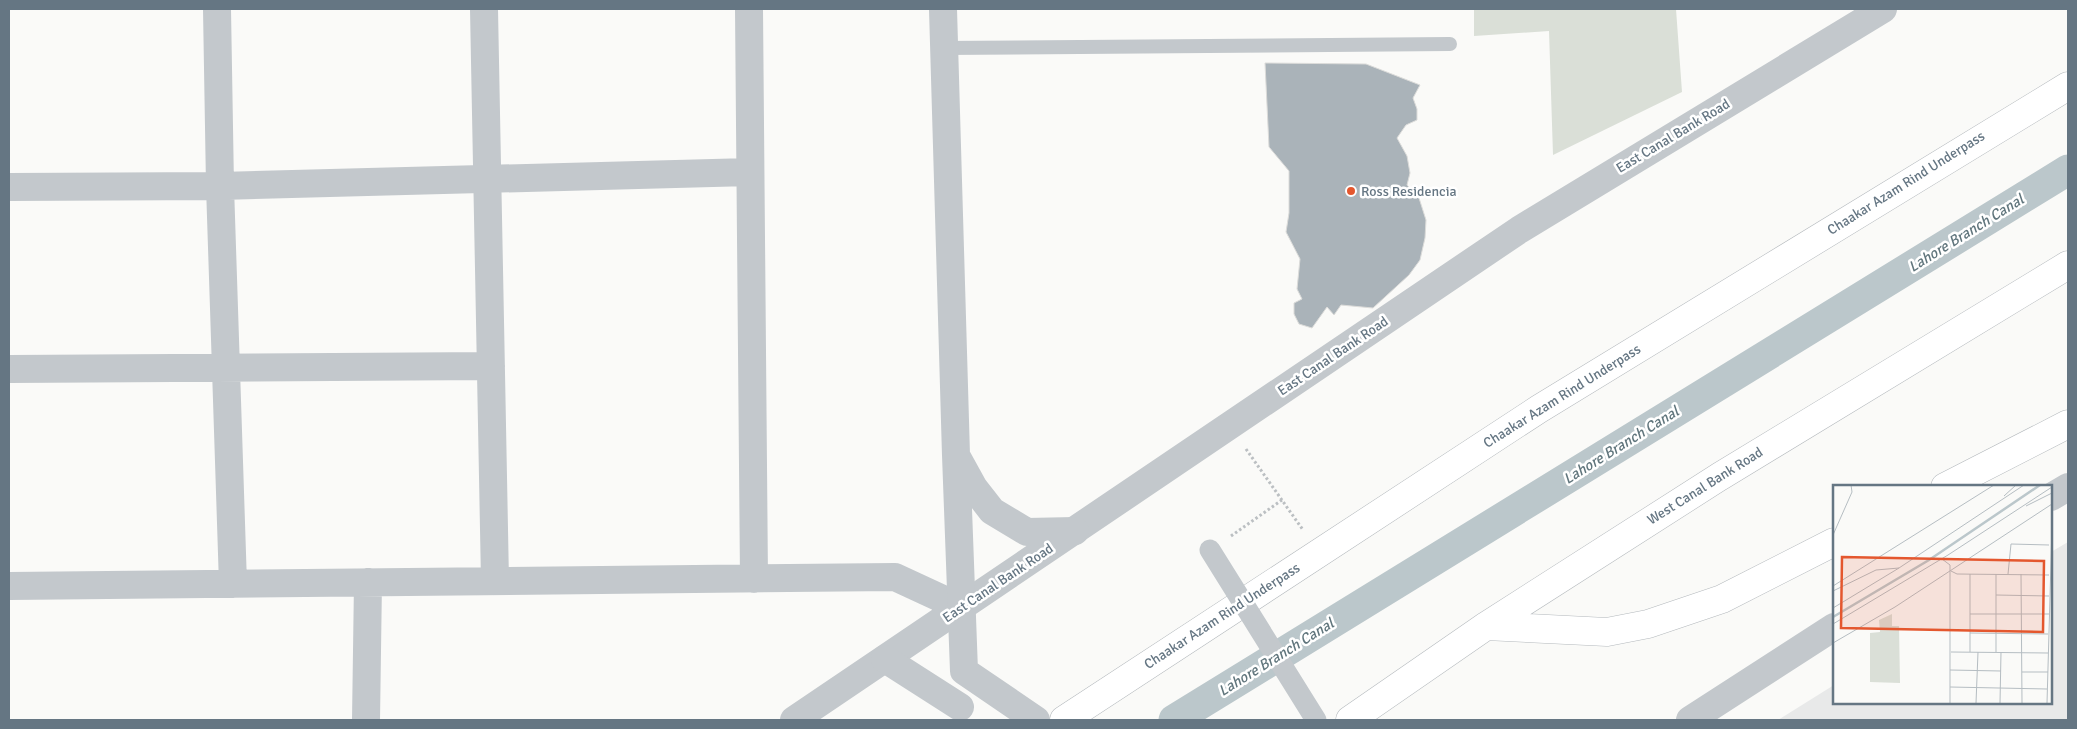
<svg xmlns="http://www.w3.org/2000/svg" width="2077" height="729" font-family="Signika,sans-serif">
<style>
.built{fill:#e8e9e9}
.green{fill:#dadfd7}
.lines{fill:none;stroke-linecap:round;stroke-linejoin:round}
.canal{stroke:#bbc7cb;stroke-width:31}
.building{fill:#aab3b9;stroke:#dcdcda}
.trunk-casing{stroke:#b4b9bd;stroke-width:29}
.path{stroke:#bbbfc2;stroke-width:3;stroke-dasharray:2.5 2.5;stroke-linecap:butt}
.service{stroke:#c3c8cc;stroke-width:14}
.minor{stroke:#c3c8cc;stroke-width:28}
.tertiary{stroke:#c3c8cc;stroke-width:28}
.trunk{stroke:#fff;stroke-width:28}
.pedestrian-bridge{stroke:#c3c8cc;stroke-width:21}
.poi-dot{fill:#e4572e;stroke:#fff;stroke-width:2}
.labels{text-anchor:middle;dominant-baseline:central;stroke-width:5;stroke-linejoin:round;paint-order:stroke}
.street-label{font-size:14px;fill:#657683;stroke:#fff}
.poi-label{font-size:14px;fill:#657683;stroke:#fff;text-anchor:start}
.water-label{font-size:15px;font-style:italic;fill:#60757c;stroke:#fff}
.inset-river{fill:none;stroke:#bbc7cb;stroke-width:2.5}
.inset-road{fill:none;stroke:#b5bdc2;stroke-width:1}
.view{fill:#e4572e;fill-opacity:0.15;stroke:#e4572e;stroke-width:2.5}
.inset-edge{fill:none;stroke:#657683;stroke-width:2.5}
</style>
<rect width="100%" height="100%" fill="#fafaf8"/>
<path class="built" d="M2068,542V720H1778L1834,685V703H2051V552Z"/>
<path class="green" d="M1474,9H1676L1682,92L1553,155L1549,31L1474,36Z"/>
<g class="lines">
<path class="canal" d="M1174,720L2068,170"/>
</g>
<path class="building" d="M1265,63L1366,64L1420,85L1413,98L1417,109V120L1406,125L1397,138L1407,156L1410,173L1407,185L1419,198L1426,220L1425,238L1420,260L1409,275L1373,308L1341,305L1334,315L1327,307L1312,328L1299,324L1294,314V303L1302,299L1297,289L1300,259L1286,232L1289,213V171L1269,147Z"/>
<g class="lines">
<g class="trunk-casing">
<path id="trunk" d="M1945,487L2068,424
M1486,626L1607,632L1648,624L1722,599L1834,542
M1064,720L1539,409L2068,86
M1350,720L1486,626L1719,477L2068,265"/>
</g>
<path class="path" d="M1246,449L1303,530
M1231,536L1282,500"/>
<path class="service" d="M943,48L1450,44"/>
<path class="minor" d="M217,9L220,186L233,584
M484,9L495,581
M749,9L754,579
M9,187L220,186L750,172
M9,369L491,366
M2051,497L2068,487
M9,586L895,577L962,608
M366,720L368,582
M794,720L1519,230L1883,9
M1690,720L1834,627"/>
<path class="tertiary" d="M943,9L956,455L964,671L1036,720
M958,459L974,488L992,511L1027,532L1075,531
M885,659L960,707"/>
<use href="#trunk" class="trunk"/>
<path class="pedestrian-bridge" d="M1210,550L1316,720"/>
</g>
<circle class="poi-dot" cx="1351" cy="191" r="5"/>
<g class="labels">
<g class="street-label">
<text transform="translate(1673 136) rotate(-31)">East Canal Bank Road</text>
<text transform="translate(1906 183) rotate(-32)">Chaakar Azam Rind Underpass</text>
<text transform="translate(1333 356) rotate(-34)">East Canal Bank Road</text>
<text transform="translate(1562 396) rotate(-32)">Chaakar Azam Rind Underpass</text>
<text transform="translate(1705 486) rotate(-32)">West Canal Bank Road</text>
<text transform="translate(998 583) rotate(-34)">East Canal Bank Road</text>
<text transform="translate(1222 616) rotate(-33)">Chaakar Azam Rind Underpass</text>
</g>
<g class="poi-label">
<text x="1361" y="191">Ross Residencia</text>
</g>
<g class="water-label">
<text transform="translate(1966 233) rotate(-32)">Lahore Branch Canal</text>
<text transform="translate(1621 445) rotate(-32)">Lahore Branch Canal</text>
<text transform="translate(1276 657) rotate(-32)">Lahore Branch Canal</text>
</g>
</g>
<g transform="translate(1833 485)">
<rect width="219" height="219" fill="#fafaf8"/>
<path d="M59,129V141H66L67,198L37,197V148L47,147L46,135Z" fill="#dadfd7"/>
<path class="inset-river" d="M0,132L96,75L207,0"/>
<path class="inset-road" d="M171,11L183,0M193,21L219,8M0,50L19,7L18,0M109,74L117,80V218M118,86L124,89L216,90M163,89V167M175,89L178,59L216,60M188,89L189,218M0,101L161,0M0,106L43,85L66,83M163,110L216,111M0,123L66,83L191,0M137,129H216M0,139L115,70L219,2M137,148L215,149M0,158L62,122L219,19M118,167L215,168M137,167V89M117,185L168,186M189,187H215M117,202L214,204M143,218L145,167M167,218L168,167M214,218L219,41"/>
<path class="view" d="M9,72L211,76L210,147L8,143Z"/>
<rect width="219" height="219" class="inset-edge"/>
</g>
<rect width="2077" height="729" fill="none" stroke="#657683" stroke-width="20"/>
</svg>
